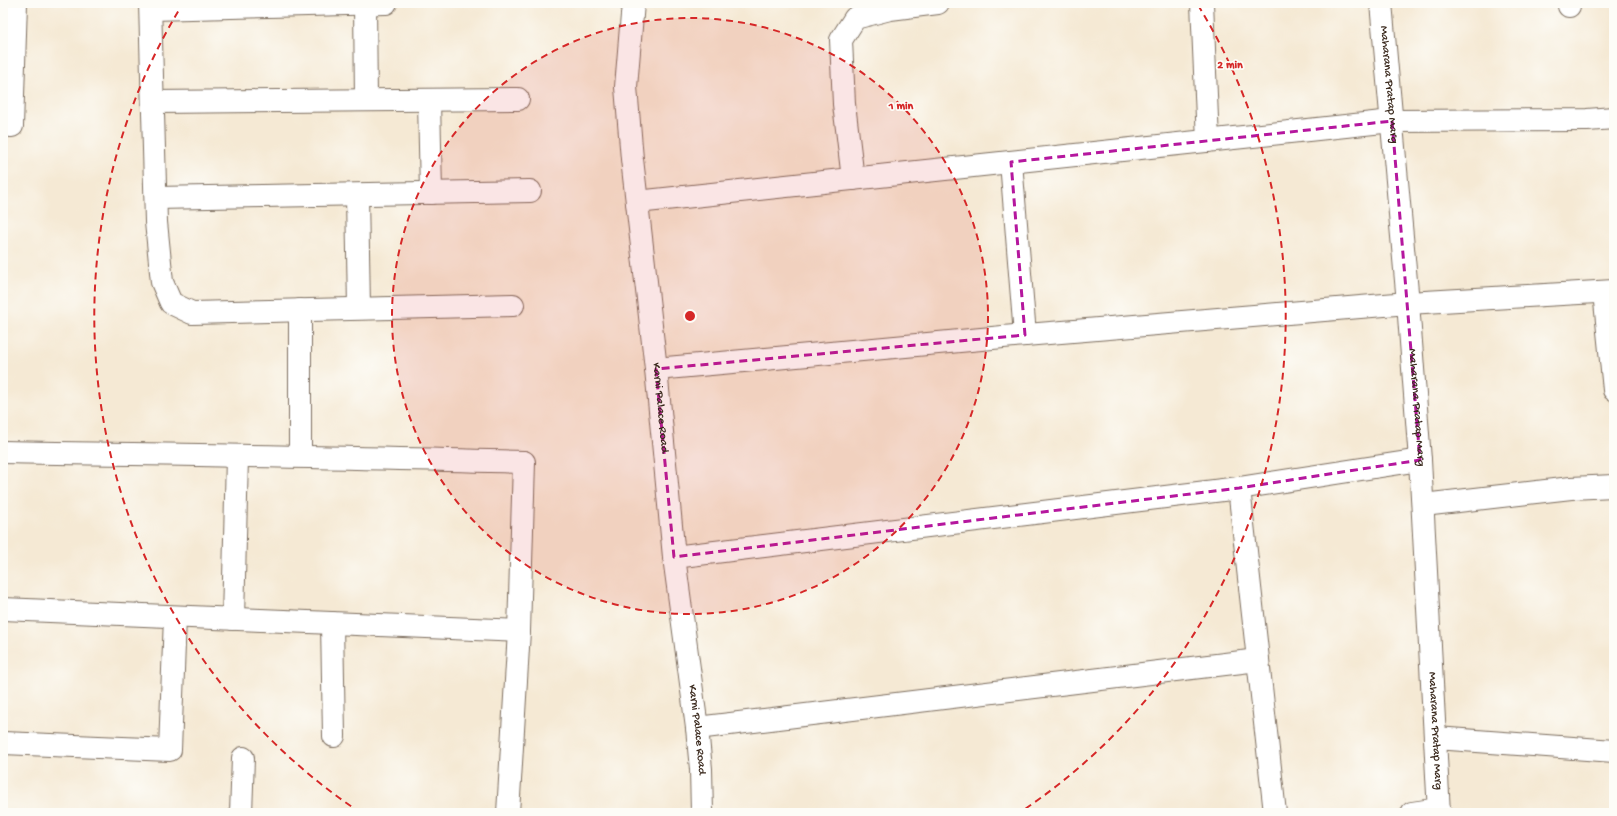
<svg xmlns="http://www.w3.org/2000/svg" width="1617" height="816" font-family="'Gochi Hand',sans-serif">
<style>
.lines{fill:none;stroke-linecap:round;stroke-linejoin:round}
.minor-casing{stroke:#7c6d5e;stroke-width:24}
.minor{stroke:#fff;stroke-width:22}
.marked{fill:none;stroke:#b5179e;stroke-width:3;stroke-dasharray:8 5;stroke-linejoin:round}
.ring{fill:none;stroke:#d62828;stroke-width:2;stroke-dasharray:7 5}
.labels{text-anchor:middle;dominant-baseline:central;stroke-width:3.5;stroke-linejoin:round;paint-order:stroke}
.street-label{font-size:12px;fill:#3b2a1e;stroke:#fdfcf7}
.centre{fill:#d62828;stroke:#fdfcf7;stroke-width:2}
.ring-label{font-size:12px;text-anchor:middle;font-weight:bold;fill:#d62828;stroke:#fdfcf7;stroke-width:3.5;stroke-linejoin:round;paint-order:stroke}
</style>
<rect width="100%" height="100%" fill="#fdfcf7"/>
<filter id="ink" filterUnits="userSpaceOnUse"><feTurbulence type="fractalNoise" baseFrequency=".025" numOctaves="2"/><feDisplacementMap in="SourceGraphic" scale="8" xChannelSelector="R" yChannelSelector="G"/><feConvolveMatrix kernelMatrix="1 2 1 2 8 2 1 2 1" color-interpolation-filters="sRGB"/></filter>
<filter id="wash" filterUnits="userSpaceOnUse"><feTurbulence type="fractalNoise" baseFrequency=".012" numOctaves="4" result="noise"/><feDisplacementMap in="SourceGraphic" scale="16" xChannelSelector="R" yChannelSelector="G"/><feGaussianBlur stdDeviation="0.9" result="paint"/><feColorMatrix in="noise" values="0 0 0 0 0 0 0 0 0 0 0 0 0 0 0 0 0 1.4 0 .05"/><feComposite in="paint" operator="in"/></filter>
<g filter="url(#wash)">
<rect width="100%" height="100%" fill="#f5e9d4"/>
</g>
<g filter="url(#ink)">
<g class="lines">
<g class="minor-casing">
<g id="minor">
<path d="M150,3L156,222L162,282L171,303L192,313L513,305"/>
<path d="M365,3L366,100"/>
<path id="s1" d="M633,3L626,87L632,159L656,369L674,557L697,728L701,769L702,813"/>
<path d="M1202,3L1208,141"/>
<path id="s2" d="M1381,3L1408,303L1420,460L1439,813"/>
<path d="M1569,3V6"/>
<path d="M151,9L386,3"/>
<path d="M429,100L431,193"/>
<path d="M154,102L518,99"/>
<path d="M3,125L12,126L16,3"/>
<path d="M1011,162L1025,335"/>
<path d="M853,179L844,104L841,40L855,18L890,9L938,3"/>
<path d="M357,195L359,308"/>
<path d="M156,198L530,191"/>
<path d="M637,202L1392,121L1587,120L1614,118"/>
<path d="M1604,292L1614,390"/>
<path d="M656,369L1003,337L1408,303L1614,291"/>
<path d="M3,452C177,455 350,457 524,462L519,631L508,813"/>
<path d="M300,456V310"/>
<path d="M1239,488L1275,813"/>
<path d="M1423,505L1571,488L1614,486"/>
<path d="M674,557L1239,488L1420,460"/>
<path d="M3,609L519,631"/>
<path d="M233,619L237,457"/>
<path d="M332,623L334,736"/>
<path d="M697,728L1258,660"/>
<path d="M1436,738L1614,751"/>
<path d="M3,743L170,750L175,617"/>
<path d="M241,813L243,758"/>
<path d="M1412,813L1439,809"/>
</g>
</g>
<use href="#minor" class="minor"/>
</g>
</g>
<path class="marked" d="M1392,121L1420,460L1239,488L674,557L656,369L1025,335L1011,162Z"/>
<circle cx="690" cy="316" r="298" fill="#d62828" fill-opacity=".12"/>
<g class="ring">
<circle cx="690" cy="316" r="298"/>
<path d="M361 813A596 596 0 0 1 182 5M1198 5A596 596 0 0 1 1019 813"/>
</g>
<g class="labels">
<g class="street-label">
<text stroke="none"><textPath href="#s2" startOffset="82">Maharana Pratap Marg</textPath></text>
<text stroke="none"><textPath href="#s1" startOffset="407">Karni Palace Road</textPath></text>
<text stroke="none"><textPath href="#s2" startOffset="406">Maharana Pratap Marg</textPath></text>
<text stroke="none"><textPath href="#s1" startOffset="731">Karni Palace Road</textPath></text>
<text stroke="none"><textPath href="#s2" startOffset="730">Maharana Pratap Marg</textPath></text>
</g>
</g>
<circle cx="690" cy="316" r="6" class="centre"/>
<g class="ring-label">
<text x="1230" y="68">2 min</text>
<text x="901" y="109">1 min</text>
</g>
<rect width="1617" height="816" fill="none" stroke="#fdfcf7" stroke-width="16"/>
</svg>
